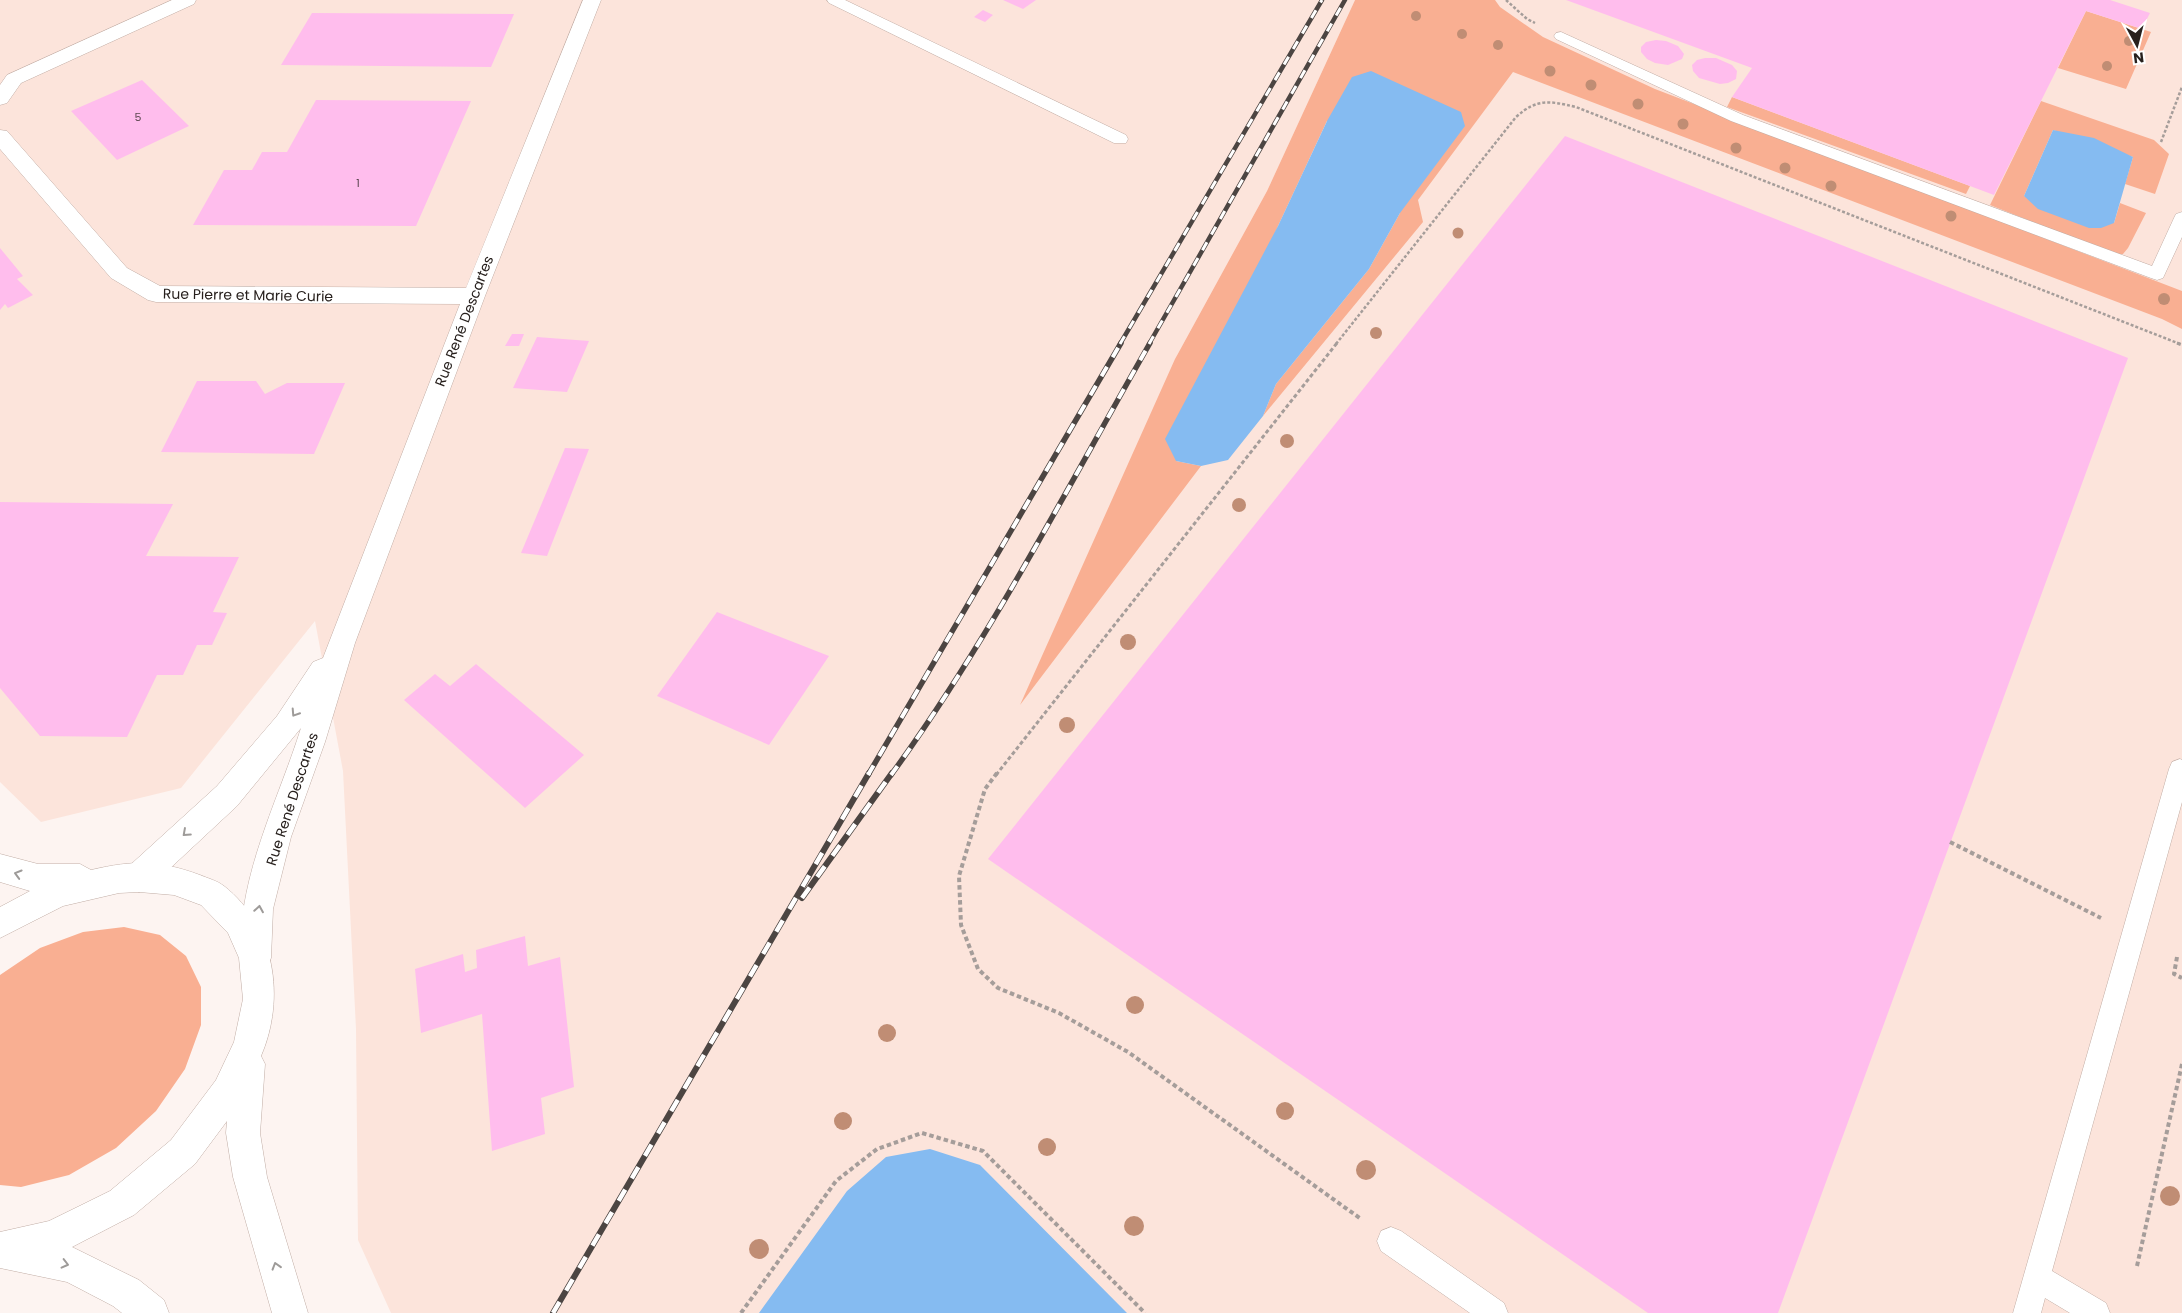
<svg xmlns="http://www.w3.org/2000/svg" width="2182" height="1313" font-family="Poppins,sans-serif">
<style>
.built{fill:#fce4db}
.green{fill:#f9af92}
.water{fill:#85bbf1}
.building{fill:#ffbded}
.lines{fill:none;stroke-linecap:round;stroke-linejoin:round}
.lane-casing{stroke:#c1ada5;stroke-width:1}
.street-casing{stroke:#c1ada5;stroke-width:1}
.secondary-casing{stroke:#c1ada5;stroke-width:1}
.path-far2{stroke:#a59d9a;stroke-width:2.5;stroke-dasharray:3 2;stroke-linecap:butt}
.path-far1{stroke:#a59d9a;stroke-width:3;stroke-dasharray:4 2.5;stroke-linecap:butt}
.path{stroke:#a59d9a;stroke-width:4;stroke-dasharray:4.5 3;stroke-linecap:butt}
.lane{fill:#fff;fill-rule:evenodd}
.street{fill:#fff;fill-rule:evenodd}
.secondary{fill:#fff;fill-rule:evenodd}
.rail-far2-casing{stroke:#4c4542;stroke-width:4.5}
.rail-far1-casing{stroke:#4c4542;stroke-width:5.5}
.rail-casing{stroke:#4c4542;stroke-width:6}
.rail-far2{stroke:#fff;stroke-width:3;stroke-dasharray:9;stroke-linecap:butt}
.rail-far1{stroke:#fff;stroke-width:4;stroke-dasharray:11;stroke-linecap:butt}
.rail{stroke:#fff;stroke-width:4.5;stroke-dasharray:13;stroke-linecap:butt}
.tree{fill:#c08d74}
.oneway{stroke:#9e9b99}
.labels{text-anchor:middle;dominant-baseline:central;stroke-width:4;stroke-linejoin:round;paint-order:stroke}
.number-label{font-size:11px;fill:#5d4751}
.street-label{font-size:14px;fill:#27201d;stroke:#fff}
</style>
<rect width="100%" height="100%" fill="#fdf4f1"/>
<path class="built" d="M0,0H1355L1267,191L1175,359L1417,0H2182V1313H391L358,1240L356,1029L343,771L315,621L181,788L41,822L0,782Z"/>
<path class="green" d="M1355,0H1495L1500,7L1543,37L1655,89L2182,291V329L2162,319L1513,72L1418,200L1423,222L1263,416L1276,384L1369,269L1400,213L1327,121L1278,226L1176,461L1201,466L1020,705L1175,359L1267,191Z
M2086,11L2151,32L2126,89L2058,68Z
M1732,97L1970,186L1966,194L1727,107Z
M2041,101L2154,140L2169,154L2155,194L2125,184L2133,157L2053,130L2024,196L2114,223L2120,203L2146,213L2128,248L2123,254H2114L1990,205Z
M124,927L160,935L186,956L201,987V1025L185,1069L156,1111L116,1148L69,1175L21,1187L0,1185V975L40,948L83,932Z"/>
<path class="water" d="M1371,71L1461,112L1465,126L1400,213L1369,269L1276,384L1263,416L1228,460L1201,466L1176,461L1165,439L1278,226L1327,121L1352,77Z
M2053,130L2094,138L2133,157L2114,223L2101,228H2089L2038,209L2024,196Z
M930,1149L980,1165L1127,1313H759L847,1191L886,1157Z"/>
<path class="building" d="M1003,0H1036L1023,9Z
M1566,0H2110L2150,13L2142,29L2086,11L1994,195L1732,97L1752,68Z
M983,10L993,15L985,22L974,17Z
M312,13L514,14L491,67L281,65Z
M1656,40L1666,41L1678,46L1684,54L1682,59L1668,65L1655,63L1647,59L1641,52V47L1646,42Z
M1705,58H1716L1732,65L1737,71L1736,79L1728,83L1720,84L1699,78L1693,71L1692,65L1697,60Z
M142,80L189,126L117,160L71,111Z
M316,100L471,101L416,226L193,225L224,170H252L262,152H287Z
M1565,136L2128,358L1778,1313H1648L988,859Z
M0,248L23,276L17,279L33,295L8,308L5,304L0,310Z
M512,334H524L519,346H505Z
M537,337L589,341L567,392L513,388Z
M197,381H256L265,394L287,383H345L314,454L161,452Z
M565,448L589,449L547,556L521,553Z
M0,502L173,504L146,556L239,557L213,612L227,613L212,645H197L183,675H157L127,737L40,736L0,688Z
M717,612L829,656L769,745L657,696Z
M476,664L584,755L525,808L404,700L435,674L450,686Z
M525,936L528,966L560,957L574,1087L541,1098L545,1134L492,1151L482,1014L421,1033L415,969L463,954L465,972L477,968L476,950Z"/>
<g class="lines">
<g class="lane-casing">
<path id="lane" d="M827,0H845L1126,135L1128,139L1126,143H1114L829,3Z
M1561,32L1743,115L2152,266L2174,218L2176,214L2182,212V237L2163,278L2157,280L2151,278L1731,121L1556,39L1554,36L1556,33Z
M2180,759L2182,760V802L2052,1271L2106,1303L2110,1313H2070L2045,1298L2041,1313H2013L2169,769L2172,762Z
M1391,1227L1401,1231L1504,1303L1508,1313H1470L1381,1251L1377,1241L1381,1231Z"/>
</g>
<g class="street-casing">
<path id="street" d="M172,0H196L194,4L21,83L7,103L0,105V85L7,75Z
M583,0H601L485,296L355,643L325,742L291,837L273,909L271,958L266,969L255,974L244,969C238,956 240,946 241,932C246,860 280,795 301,728L237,806L150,887L139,892L128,887L124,877L128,867L217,786L277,716L313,662L323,658L460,304L156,302L148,300L111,278L0,149V130L7,131L127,268L160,286L466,288Z"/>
</g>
<g class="secondary-casing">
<path id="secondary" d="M0,854L38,864H80L91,870C134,860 159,860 200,875C207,878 218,881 224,886C275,926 286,998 261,1056L265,1064L260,1133L267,1177L308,1313H272L233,1177L226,1133L227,1121L195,1164L134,1215L72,1247L139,1280L164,1300L169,1313H122L113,1306L67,1282L0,1268V1232L49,1221L110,1191L171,1140L216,1080L234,1042L243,999L239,958L228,933L201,905L174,895L139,892L119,893L63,906L0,938V907L30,891L0,882Z"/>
</g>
<path class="path-far2" d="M1506,0L1527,19L1535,23
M2161,142L2182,87
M1336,344L1516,117C1537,98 1550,101 1576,107L2180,344"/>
<path class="path-far1" d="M2177,343L2182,345
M996,775L1337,343"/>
<path class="path" d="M997,773L985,789L959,876L961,925L978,969L998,988L1059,1013L1128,1052L1361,1219
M1950,842L2101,918
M2177,957L2174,974L2182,978
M2137,1266L2182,1064
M741,1313L836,1181L877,1149L922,1133L983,1151L1145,1313"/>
<use href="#lane" class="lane"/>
<use href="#street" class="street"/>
<use href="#secondary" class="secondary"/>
<g class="rail-far2-casing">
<path id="rail-far2" d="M1120,344L1322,0
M1149,344L1345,0"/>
</g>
<g class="rail-far1-casing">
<path id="rail-far1" d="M868,775L1121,343
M891,775C990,639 1067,488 1150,343"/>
</g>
<g class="rail-casing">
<path id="rail" d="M802,898L892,773
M553,1313L869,773"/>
</g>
<use href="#rail-far2" class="rail-far2"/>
<use href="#rail-far1" class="rail-far1"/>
<use href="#rail" class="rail"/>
</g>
<g class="tree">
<circle cx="1416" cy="16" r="5"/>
<circle cx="1462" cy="34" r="5"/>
<circle cx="2129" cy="41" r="5"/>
<circle cx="1498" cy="45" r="5"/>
<circle cx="2107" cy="66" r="5"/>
<circle cx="1550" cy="71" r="5.5"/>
<circle cx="1591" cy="85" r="5.5"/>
<circle cx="1638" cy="104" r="5.5"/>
<circle cx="1683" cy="124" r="5.5"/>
<circle cx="1736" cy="148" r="5.5"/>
<circle cx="1785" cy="168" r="5.5"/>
<circle cx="1831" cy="186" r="5.5"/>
<circle cx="1951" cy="216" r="5.5"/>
<circle cx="1458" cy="233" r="5.5"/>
<circle cx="2164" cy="299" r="6"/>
<circle cx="1376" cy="333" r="6"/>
<circle cx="1287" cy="441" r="7"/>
<circle cx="1239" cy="505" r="7"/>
<circle cx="1128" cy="642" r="8"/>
<circle cx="1067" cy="725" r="8"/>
<circle cx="1135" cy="1005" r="9"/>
<circle cx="887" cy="1033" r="9"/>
<circle cx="1285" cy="1111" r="9"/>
<circle cx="843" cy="1121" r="9"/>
<circle cx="1047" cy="1147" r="9"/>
<circle cx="1366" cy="1170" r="10"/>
<circle cx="2170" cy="1196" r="10"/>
<circle cx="1134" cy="1226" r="10"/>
<circle cx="759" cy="1249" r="10"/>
</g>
<defs><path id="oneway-chevron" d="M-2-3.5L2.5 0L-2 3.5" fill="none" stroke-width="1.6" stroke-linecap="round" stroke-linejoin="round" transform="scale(1.25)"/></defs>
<g class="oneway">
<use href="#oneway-chevron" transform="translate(295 713) rotate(123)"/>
<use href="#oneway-chevron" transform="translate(186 833) rotate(138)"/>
<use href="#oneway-chevron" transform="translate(18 874) rotate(-164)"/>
<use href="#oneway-chevron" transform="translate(259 909) rotate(-81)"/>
<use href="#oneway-chevron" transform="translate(65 1264) rotate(14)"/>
<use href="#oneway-chevron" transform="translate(276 1266) rotate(-107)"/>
</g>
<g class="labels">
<g class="number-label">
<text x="138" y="117">5</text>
<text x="358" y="183">1</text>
</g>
<g class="street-label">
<text transform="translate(248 295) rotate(1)">Rue Pierre et Marie Curie</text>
<text transform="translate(464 321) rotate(-69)">Rue René Descartes</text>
<text transform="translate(292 799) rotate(-72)">Rue René Descartes</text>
</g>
</g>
<g transform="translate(2137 45) rotate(173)" stroke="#ffffff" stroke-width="4" paint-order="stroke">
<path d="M0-4L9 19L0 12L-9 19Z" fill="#27201d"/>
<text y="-8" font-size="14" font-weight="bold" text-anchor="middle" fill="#27201d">N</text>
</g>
</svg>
